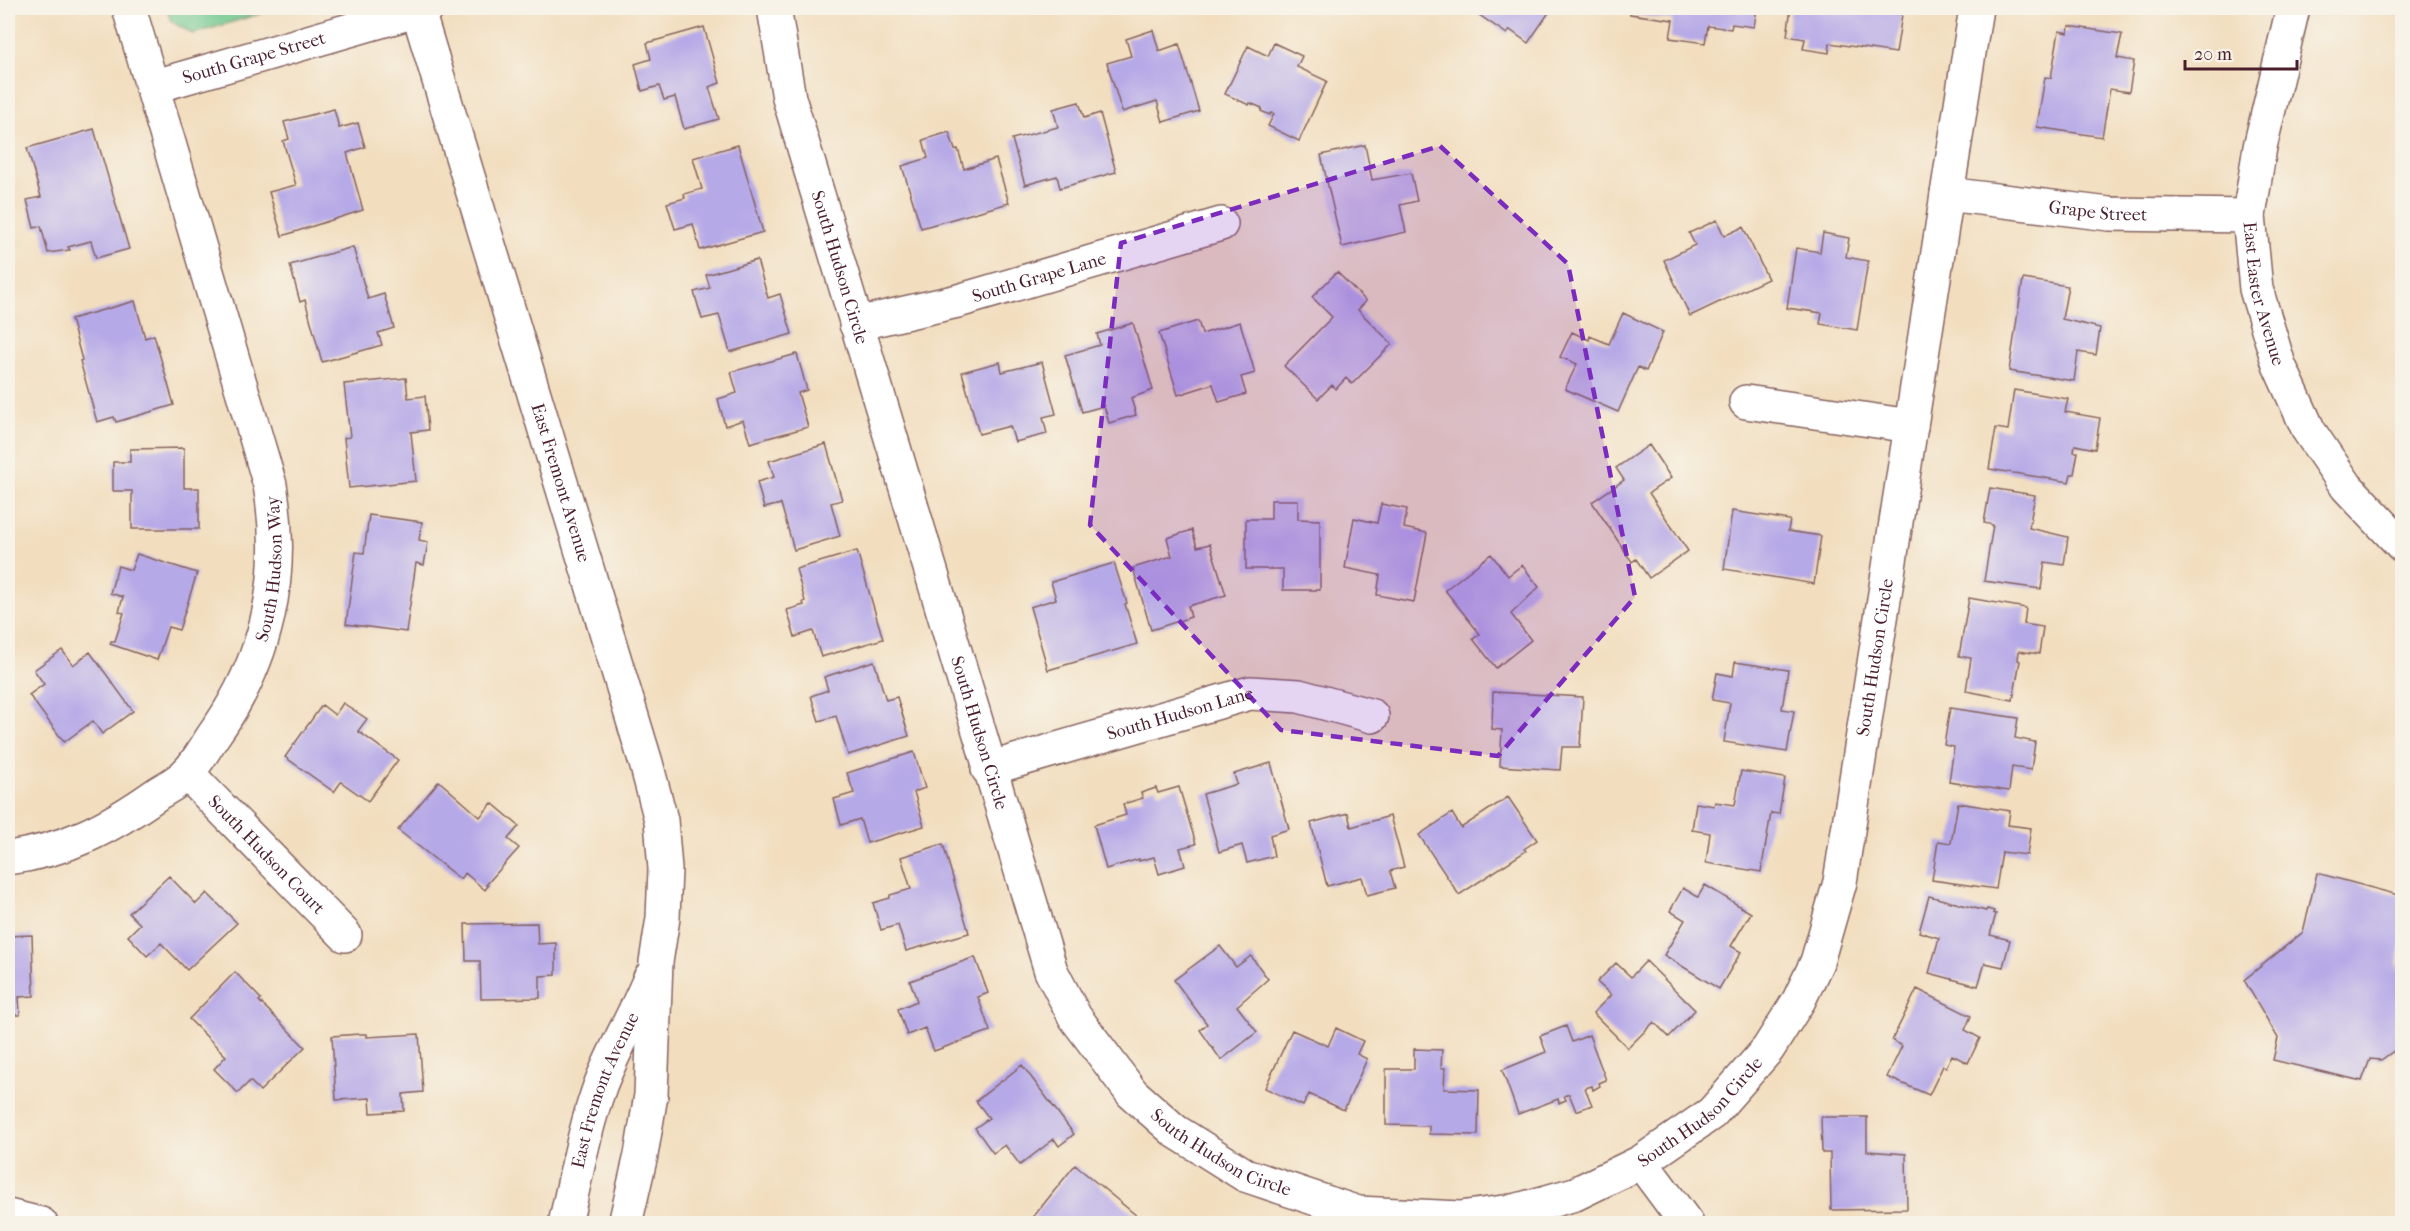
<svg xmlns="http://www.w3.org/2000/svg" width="2410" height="1231" font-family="'IM FELL French Canon',serif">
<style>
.green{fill:#6fc88e;stroke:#5c745c;stroke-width:1.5}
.building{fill:#b6a9e7}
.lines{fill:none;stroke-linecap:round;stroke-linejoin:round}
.minor-casing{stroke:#85625f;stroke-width:36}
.major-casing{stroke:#85625f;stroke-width:36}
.minor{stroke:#fff;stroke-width:33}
.major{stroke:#fff;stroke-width:33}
.marked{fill:#7b2cbf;fill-opacity:0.2;stroke:#7b2cbf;stroke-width:4.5;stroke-dasharray:12 8;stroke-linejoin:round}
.labels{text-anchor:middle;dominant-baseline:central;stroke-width:4.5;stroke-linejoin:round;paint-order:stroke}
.street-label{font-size:18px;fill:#4a1f2b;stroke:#f7f3e8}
</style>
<rect width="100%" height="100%" fill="#f7f3e8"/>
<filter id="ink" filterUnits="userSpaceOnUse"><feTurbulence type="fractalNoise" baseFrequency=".0167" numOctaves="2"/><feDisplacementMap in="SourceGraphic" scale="12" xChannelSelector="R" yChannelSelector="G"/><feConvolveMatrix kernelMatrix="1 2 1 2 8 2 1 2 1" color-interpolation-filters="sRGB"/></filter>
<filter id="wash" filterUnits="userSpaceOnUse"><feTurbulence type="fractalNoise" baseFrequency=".008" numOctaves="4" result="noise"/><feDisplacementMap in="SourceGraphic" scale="24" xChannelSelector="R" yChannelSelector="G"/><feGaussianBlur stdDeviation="1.35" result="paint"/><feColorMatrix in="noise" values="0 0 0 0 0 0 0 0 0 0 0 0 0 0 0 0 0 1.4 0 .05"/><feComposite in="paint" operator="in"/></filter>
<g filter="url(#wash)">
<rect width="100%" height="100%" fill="#f2debf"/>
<path class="green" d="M167,8H279L193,34L171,21Z"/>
<g id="blocks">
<path class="building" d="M1469,8H1552L1528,43L1510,30L1507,34Z
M1631,8H1757L1754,27L1732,24L1731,29L1708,26L1705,43L1670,38L1673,20L1630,14Z
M1791,8H1903L1896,53L1830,43L1829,53L1803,49L1805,39L1787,36Z
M2069,26L2122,34L2117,58L2134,61L2129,92L2110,89L2102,137L2037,127L2045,77L2051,78L2059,31L2068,33Z
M704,27L720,83L709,87L719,119L684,129L675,97L664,100L659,86L642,91L635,64L651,59L647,43Z
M1153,30L1159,51L1179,44L1199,111L1163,122L1157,101L1122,112L1107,63L1131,56L1126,39Z
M1274,43L1302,56L1297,67L1327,81L1299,141L1268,126L1274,114L1271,113L1270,115L1261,111L1262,108L1250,103L1249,105L1225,94L1248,46L1268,56Z
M1079,102L1084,118L1100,113L1116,172L1060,188L1057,176L1025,185L1012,139L1058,127L1053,109Z
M334,109L339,128L358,123L365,147L347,153L363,210L282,236L269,192L296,185L283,141L289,139L284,122Z
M94,129L129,249L96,258L91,241L68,247L70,250L48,253L41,226L34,228L27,200L41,197L27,148Z
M949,132L955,150L958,149L964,169L996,159L1009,203L921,228L902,166L928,158L923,140Z
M738,145L763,232L700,250L693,224L675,229L667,203L685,198L684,194L702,189L693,158Z
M1365,145L1372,180L1411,173L1417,201L1400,205L1406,232L1342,247L1321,155Z
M1717,220L1724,236L1743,227L1768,279L1690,316L1664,260L1695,245L1689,233Z
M1823,233L1849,238L1846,257L1868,261L1857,330L1820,324L1822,313L1787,308L1796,248L1820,252Z
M353,247L368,299L384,294L394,328L378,333L382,345L322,362L305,300L300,302L290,265Z
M757,260L768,298L780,294L792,334L730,352L719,315L702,319L694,292L710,288L706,275Z
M1337,272L1366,301L1358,310L1392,344L1352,384L1346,378L1336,389L1332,385L1318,399L1284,366L1332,317L1312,297Z
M2023,279L2068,286L2062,319L2100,328L2096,355L2078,352L2074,381L2009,371Z
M135,301L145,338L154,335L174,405L116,422L114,417L97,422L80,361L82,360L71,319Z
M1623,313L1663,332L1646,371L1638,367L1618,412L1565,389L1577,364L1560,357L1572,332L1589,340L1590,336L1609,344Z
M1198,321L1202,334L1240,322L1255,373L1241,377L1246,394L1219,402L1213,384L1178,395L1159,333Z
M1133,323L1153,390L1131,398L1136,415L1109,423L1104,406L1082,412L1065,355L1100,345L1097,334Z
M797,354L807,390L798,393L808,427L750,443L743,420L725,426L718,399L737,393L731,372Z
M1000,362L1002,372L1042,362L1056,414L1043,417L1047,434L1015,442L1010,426L979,434L962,372Z
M406,378L408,398L425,396L428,430L411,432L416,481L349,488L344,438L350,437L344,384Z
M2014,390L2068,399L2065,412L2100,418L2095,449L2075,445L2074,452H2078L2074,474H2071L2069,482L1989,469L1996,428L2008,430Z
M826,444L842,500L831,503L840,536L794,550L781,504L764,508L757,482L774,477L769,461Z
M1649,445L1671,478L1649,493L1688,551L1649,578L1636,559L1632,562L1592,502L1624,480L1616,468Z
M184,448V488H199V529H132V491H113V462H130V449Z
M1990,488L2035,495L2029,528L2068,537L2064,565L2045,562L2041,589L1984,581L1993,525L1984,523Z
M1271,500H1298V519L1320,520V590H1283V569H1246V519H1271Z
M1381,504L1407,509L1404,528L1427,533L1414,602L1377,595L1380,575L1345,568L1354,518L1377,523Z
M1732,511L1790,520L1788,531L1821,536L1814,584L1724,569Z
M369,515L422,522L419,540L428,542L424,565L416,563L406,632L346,624L356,552L364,553Z
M1192,530L1197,547L1210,544L1226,595L1188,606L1191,617L1151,630L1133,568L1172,556L1167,538Z
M857,551L883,639L821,657L813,631L795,637L787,610L804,605L803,602L805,601L796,569Z
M137,554L197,573L179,630L168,627L157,660L110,644L111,641H115L124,613L119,612L123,597L110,593L118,566L131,570Z
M1491,554L1508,576L1522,565L1539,587L1511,614L1531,640L1496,668L1473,639L1480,634L1445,590Z
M1114,563L1127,603L1125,604L1137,644L1048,670L1030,607L1056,599L1051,582Z
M1969,598L2026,608L2024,624L2043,627L2039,654L2019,651L2018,660L2020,661L2013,700L1966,691L1971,658L1959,656Z
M62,650L73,665L90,652L133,711L102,734L93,721L64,742L29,695L44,684L34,670Z
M874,661L886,700L897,697L909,736L848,755L836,716L819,721L811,696L828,690L824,677Z
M1735,662L1788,670L1782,709L1794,711L1787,752L1724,742L1730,703L1712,700L1717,673L1733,676Z
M1493,692L1583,697L1580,747H1562L1560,770L1500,766L1502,730L1492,729Z
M343,703L367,719L358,731L398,760L368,801L341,782L334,792L285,757L322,705L335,715Z
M1950,708L2018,718L2015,738L2035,742L2031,770L2012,767L2009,791L1949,782L1954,747L1944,745Z
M914,752L925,788L914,792L924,826L867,843L860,819L841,825L834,799L854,793L847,773Z
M1271,763L1289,829L1270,835L1274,856L1247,863L1242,845L1219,852L1203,794L1237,784L1234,774Z
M1741,771L1785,778L1779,814L1771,813L1761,872L1706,863L1710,833L1692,830L1696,803L1714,806L1715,802L1735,805Z
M439,781L480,817L492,803L519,826L508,839L519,848L486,885L488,886L485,890L465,873L460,879L398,830Z
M1179,787L1196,844L1180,848L1185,866L1159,874L1154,857L1139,861V859L1106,869L1094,825L1126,815L1123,804L1143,798L1141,793L1156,788L1158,793Z
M1508,797L1537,840L1524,849L1526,851L1459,895L1419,835L1452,813L1461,828Z
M1958,803L2010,811L2008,825L2031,828L2027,855L2002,852L1996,889L1932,880L1938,841L1951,843Z
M1348,813L1351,827L1390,816L1404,867L1390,871L1395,888L1367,895L1362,877L1327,886L1311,823Z
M943,844L969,933L906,951L898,925L881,930L873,903L890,898V895L911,889L901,857Z
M2317,873L2402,896V935L2397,966L2402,975V1045L2381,1060L2370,1059L2362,1081L2273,1060L2278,1038L2244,980L2303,932Z
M169,876L196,904L207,893L237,923L187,970L161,943L147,956L128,936L140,924L129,913Z
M1705,885L1751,913L1731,946L1741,952L1719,989L1664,955L1685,920L1670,911L1683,888L1698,897Z
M1929,896L1986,911L1987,909L1994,911L1993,913L1996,914L1990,935L2010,940L2003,967L1985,963L1978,986L1929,973L1939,938L1919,932Z
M537,923L538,944L556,943V975L540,976V998L481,999L480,961H466L465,924Z
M32,935L34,996L19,997L20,1015H8V936Z
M1220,946L1236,967L1251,956L1268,979L1237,1006L1257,1032L1221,1060L1200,1030L1207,1024L1174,980Z
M975,957L988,993L978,997L990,1031L934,1051L925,1028L907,1035L898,1009L917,1001L910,981Z
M1646,961L1695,1010L1669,1037L1654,1022L1628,1048L1593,1013L1611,995L1597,982L1616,963L1631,977Z
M235,972L261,999L259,1001L305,1047L260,1091L250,1081L238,1093L214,1069L226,1056L189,1019Z
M1917,989L1971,1016L1965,1030L1980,1038L1968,1063L1952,1055L1946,1067L1943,1066L1929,1095L1887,1077L1902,1046L1892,1040Z
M1566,1026L1572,1042L1589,1035L1606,1080L1599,1083L1600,1086L1593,1090L1592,1086L1585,1088L1592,1105L1576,1111L1569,1094L1564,1096L1566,1100L1559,1103L1558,1099L1518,1114L1502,1070L1546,1052L1540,1036Z
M1336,1028L1363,1041L1357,1054L1367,1059L1344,1110L1309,1094L1303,1106L1265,1088L1292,1030L1328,1046Z
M360,1034H367V1037L419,1034L423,1092L403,1094L404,1111L371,1113L370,1098L336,1100L332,1036Z
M1414,1049L1442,1050L1441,1068H1445L1444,1089L1479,1090L1478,1135L1429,1134V1126L1386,1125V1069H1414Z
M1022,1065L1074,1134L1059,1146L1054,1139L1020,1165L1005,1145L993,1153L975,1128L989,1118L976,1101Z
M1821,1117H1867V1151L1906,1154L1907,1209L1831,1210L1830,1153H1822Z
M1075,1165L1143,1221L1146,1224H1042L1034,1216Z"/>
</g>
</g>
<g filter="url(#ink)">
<use href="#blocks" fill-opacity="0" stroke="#85625f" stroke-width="1.5"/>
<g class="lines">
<g class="minor-casing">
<g id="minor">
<path id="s1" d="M417,8L646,763L661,820L665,869L663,918L656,962L651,1095L641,1155L625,1224"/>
<path id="s2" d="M774,8L789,98L1051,971L1075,1017L1132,1093L1175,1131L1245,1175L1358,1213L1460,1218L1518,1210L1575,1194L1641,1162L1712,1113L1768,1049L1799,1000L1817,962L1840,882L1976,8"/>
<path id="s3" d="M2293,8L2260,147L2249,216L2256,289L2279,365L2309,431L2347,487L2402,545"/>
<path id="s4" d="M152,87L426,8"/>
<path id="s5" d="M1947,194L2109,214L2249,216"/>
<path id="s6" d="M856,324L958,301L1221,224"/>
<path d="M1746,402L1911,426"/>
<path id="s7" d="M988,769L1250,693L1299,696L1372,716"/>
<path id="s8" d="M187,773L345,935"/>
<path id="s9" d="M8,858C67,850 109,828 157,794C166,788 179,782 187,773C197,763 205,748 213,736C267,661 286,576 270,485L129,8"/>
<path d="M1641,1162L1687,1224"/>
<path id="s10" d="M565,1224C576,1177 584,1130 600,1086C614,1049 635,1015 650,978"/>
</g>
</g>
<g class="major-casing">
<path id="major" d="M8,1216L41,1224"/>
</g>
<use href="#minor" class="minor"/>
<use href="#major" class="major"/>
</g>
</g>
<path class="marked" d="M1440,146L1568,264L1635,597L1498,756L1281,730L1090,525L1121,243Z"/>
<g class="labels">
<g class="street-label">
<text stroke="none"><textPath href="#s4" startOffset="106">South Grape Street</textPath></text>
<text stroke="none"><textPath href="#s5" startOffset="152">Grape Street</textPath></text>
<text stroke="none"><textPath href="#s2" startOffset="268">South Hudson Circle</textPath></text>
<text stroke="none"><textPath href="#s6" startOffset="189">South Grape Lane</textPath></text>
<text stroke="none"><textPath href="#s3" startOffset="292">East Easter Avenue</textPath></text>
<text stroke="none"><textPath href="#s1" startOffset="496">East Fremont Avenue</textPath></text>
<text stroke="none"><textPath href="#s9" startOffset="426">South Hudson Way</textPath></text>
<text stroke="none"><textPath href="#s2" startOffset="2284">South Hudson Circle</textPath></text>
<text stroke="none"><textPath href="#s7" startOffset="200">South Hudson Lane</textPath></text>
<text stroke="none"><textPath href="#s2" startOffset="754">South Hudson Circle</textPath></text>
<text stroke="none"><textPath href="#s8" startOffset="114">South Hudson Court</textPath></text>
<text stroke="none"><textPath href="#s10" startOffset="140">East Fremont Avenue</textPath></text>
<text stroke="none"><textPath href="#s2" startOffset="1780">South Hudson Circle</textPath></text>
<text stroke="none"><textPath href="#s2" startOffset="1258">South Hudson Circle</textPath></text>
</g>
</g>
<rect width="2410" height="1231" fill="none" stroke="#f7f3e8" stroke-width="30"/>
<path d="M2185 60v9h112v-9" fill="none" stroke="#4a1f2b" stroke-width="3"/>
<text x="2194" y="60" font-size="18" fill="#4a1f2b" stroke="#f7f3e8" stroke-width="4.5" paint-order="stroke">20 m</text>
</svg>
